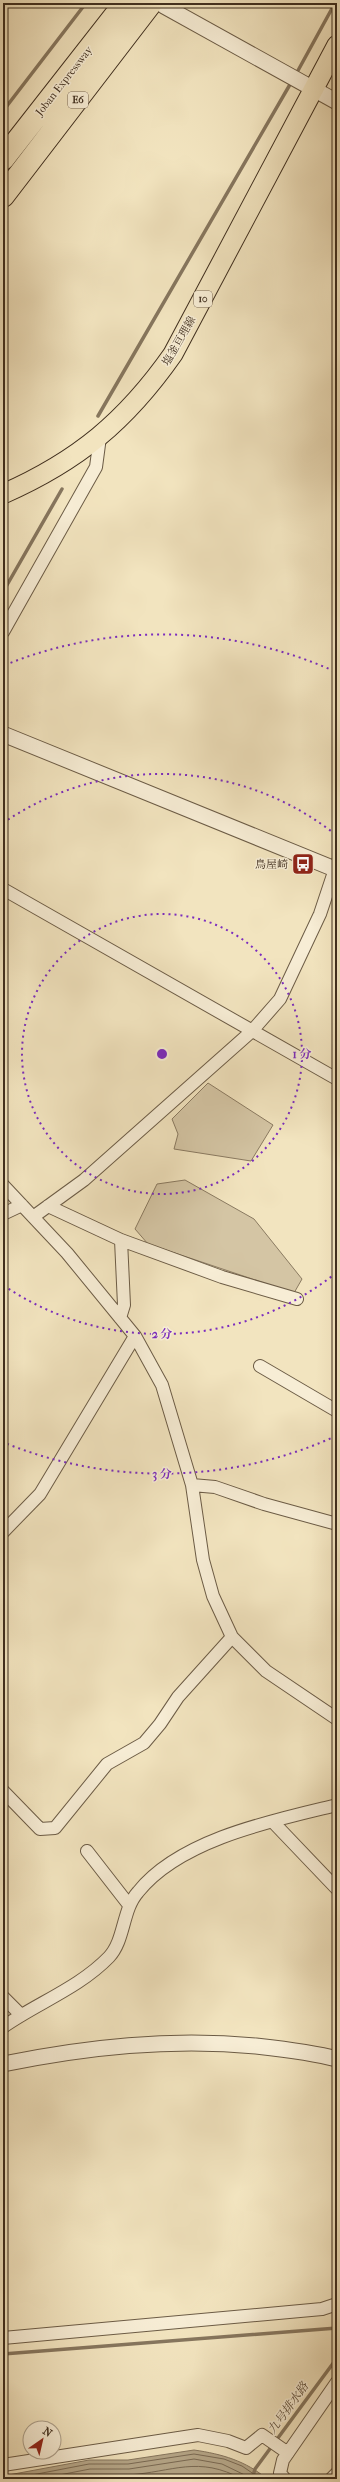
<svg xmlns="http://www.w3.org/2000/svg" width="340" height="2482" font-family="'IM FELL French Canon','Noto Serif JP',serif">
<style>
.green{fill:#d4c5a4;stroke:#8a7a61}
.water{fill:#b5a688;stroke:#86765e}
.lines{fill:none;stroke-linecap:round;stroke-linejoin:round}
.shore{stroke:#7a6a53;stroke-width:1}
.stream{stroke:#86765e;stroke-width:3.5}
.minor-casing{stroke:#6c5c46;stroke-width:14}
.tertiary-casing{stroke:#6c5c46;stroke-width:17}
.primary-casing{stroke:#3f2e1e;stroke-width:21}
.motorway-casing{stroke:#3f2e1e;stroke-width:24}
.minor{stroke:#f7edd5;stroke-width:12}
.tertiary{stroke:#f7edd5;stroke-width:15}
.primary{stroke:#f2e4bf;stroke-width:19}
.motorway{stroke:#f2e4bf;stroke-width:22}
.ring{fill:none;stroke:#7b2cbf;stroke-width:2;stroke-dasharray:2 4}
.labels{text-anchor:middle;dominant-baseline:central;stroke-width:3;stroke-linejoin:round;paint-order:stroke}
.shield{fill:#f7edd5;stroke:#766755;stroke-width:1}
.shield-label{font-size:10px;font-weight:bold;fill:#3f2e1e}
.street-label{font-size:11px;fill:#3f2e1e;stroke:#f7edd5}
.poi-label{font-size:11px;fill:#3f2e1e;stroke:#f7edd5;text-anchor:end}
.water-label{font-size:12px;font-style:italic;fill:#5c4c38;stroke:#f7edd5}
.centre{fill:#7b2cbf;stroke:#f7edd5;stroke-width:2}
.ring-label{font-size:12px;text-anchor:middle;font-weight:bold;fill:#7b2cbf;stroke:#f7edd5;stroke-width:3;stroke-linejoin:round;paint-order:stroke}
</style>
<rect width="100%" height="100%" fill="#f2e4bf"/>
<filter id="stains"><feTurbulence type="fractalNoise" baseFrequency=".005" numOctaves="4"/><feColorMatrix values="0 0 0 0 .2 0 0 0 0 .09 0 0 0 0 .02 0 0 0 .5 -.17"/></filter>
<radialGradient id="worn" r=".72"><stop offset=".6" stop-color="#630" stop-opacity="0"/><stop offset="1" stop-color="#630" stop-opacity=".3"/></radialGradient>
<path class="green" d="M208,1083L273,1125L251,1161L174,1149L178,1134L172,1119Z
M185,1180L254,1219L302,1279L294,1293L148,1244L135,1229L157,1184Z"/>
<path class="water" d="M194,2450C222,2454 246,2461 267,2479H3V2476L89,2460H128Z"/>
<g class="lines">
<path class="shore" d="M11,2479L89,2464H128L194,2454L224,2459L242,2466L261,2479
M39,2479L90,2469H129L194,2459L222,2464L253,2479
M70,2479C90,2475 108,2476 128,2475C173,2472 198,2455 242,2479"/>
<path class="stream" d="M295,76L335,3
M3,111L86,3
M98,416L292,81
M3,592L62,489
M3,2354L337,2328
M252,2479L255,2469L337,2358"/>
<g class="minor-casing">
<path id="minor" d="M3,632L96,467L100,437
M3,889L337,1079
M3,1185L67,1253L135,1336L162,1385L192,1485L203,1560L213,1596L232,1637L266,1671L337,1719
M48,1206L121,1240L222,1277L297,1299
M3,1214L22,1205
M33,1217L84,1180L252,1031L280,999L320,914L337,863
M120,1318L124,1305L121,1240
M260,1366L337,1411
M192,1485L215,1487L264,1504L337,1524
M3,1532L40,1494L135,1336
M3,1791L40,1829L55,1828L107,1764L144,1743L160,1724L178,1697L232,1637
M273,1822L337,1889
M87,1851L129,1905
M3,1997L21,2015
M3,2027C37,2003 79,1988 109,1957C125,1940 122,1910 138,1892C180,1839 275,1820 337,1805
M3,2338L322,2309L337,2304
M3,2465L198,2435L228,2441L246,2448L262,2435L288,2453
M285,2479L280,2473L283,2460L337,2382
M331,2479L337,2473"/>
</g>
<g class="tertiary-casing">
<path id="tertiary" d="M164,6L337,102
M3,734L337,870
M3,2064C87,2047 170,2038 256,2046C283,2049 311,2052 337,2059"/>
</g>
<g class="primary-casing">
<path id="primary" d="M3,494C78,461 126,421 173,354L337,45"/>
</g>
<g class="motorway-casing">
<path id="motorway" d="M3,159L125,3
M3,196L151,3"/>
</g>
<use href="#minor" class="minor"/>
<use href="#tertiary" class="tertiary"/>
<use href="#primary" class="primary"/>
<use href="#motorway" class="motorway"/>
</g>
<g class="ring">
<circle cx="162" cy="1054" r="140"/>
<path d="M336 1273A280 280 0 0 1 3 1285M3 823A280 280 0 0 1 336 835"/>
<path d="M336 1436A420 420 0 0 1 5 1443M5 665A420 420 0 0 1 336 672"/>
</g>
<defs>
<g id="bus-square" transform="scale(1.15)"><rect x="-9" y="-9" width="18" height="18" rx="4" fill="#8f2418" stroke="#f7edd5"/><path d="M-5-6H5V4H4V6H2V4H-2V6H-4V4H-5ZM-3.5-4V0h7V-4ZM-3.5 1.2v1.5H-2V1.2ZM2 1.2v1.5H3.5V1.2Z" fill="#fff"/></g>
</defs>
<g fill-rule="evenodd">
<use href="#bus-square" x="303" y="864"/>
</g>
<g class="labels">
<g class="shield">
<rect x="68" y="92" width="20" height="16" rx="3"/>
<rect x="194" y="291" width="18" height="16" rx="3"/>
</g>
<g class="shield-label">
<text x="78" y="100">E6</text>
<text x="203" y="299">10</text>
</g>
<g class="street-label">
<text transform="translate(64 81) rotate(-52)">Joban Expressway</text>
<text transform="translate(179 341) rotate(-60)">塩釜亘理線</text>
</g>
<g class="poi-label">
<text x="288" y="864">鳥屋崎</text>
</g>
<g class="water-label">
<text transform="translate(288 2408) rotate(-54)">九号排水路</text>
</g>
</g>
<circle cx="162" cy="1054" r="6" class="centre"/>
<g class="ring-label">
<text x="302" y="1058">1 分</text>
<text x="162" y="1338">2 分</text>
<text x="162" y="1478">3 分</text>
</g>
<rect width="340" height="2482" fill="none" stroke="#f2e4bf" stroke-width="16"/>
<rect x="4" y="4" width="332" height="2474" fill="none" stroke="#3f2e1e" stroke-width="2"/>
<rect x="8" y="8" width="324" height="2466" fill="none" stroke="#3f2e1e"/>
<g transform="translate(42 2440) rotate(34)"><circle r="19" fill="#f7edd5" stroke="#ada18c"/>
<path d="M0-3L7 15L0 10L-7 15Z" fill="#8f2418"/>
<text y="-6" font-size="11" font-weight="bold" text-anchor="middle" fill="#3f2e1e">N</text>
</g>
<rect width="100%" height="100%" filter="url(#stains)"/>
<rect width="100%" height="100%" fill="url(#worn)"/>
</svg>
